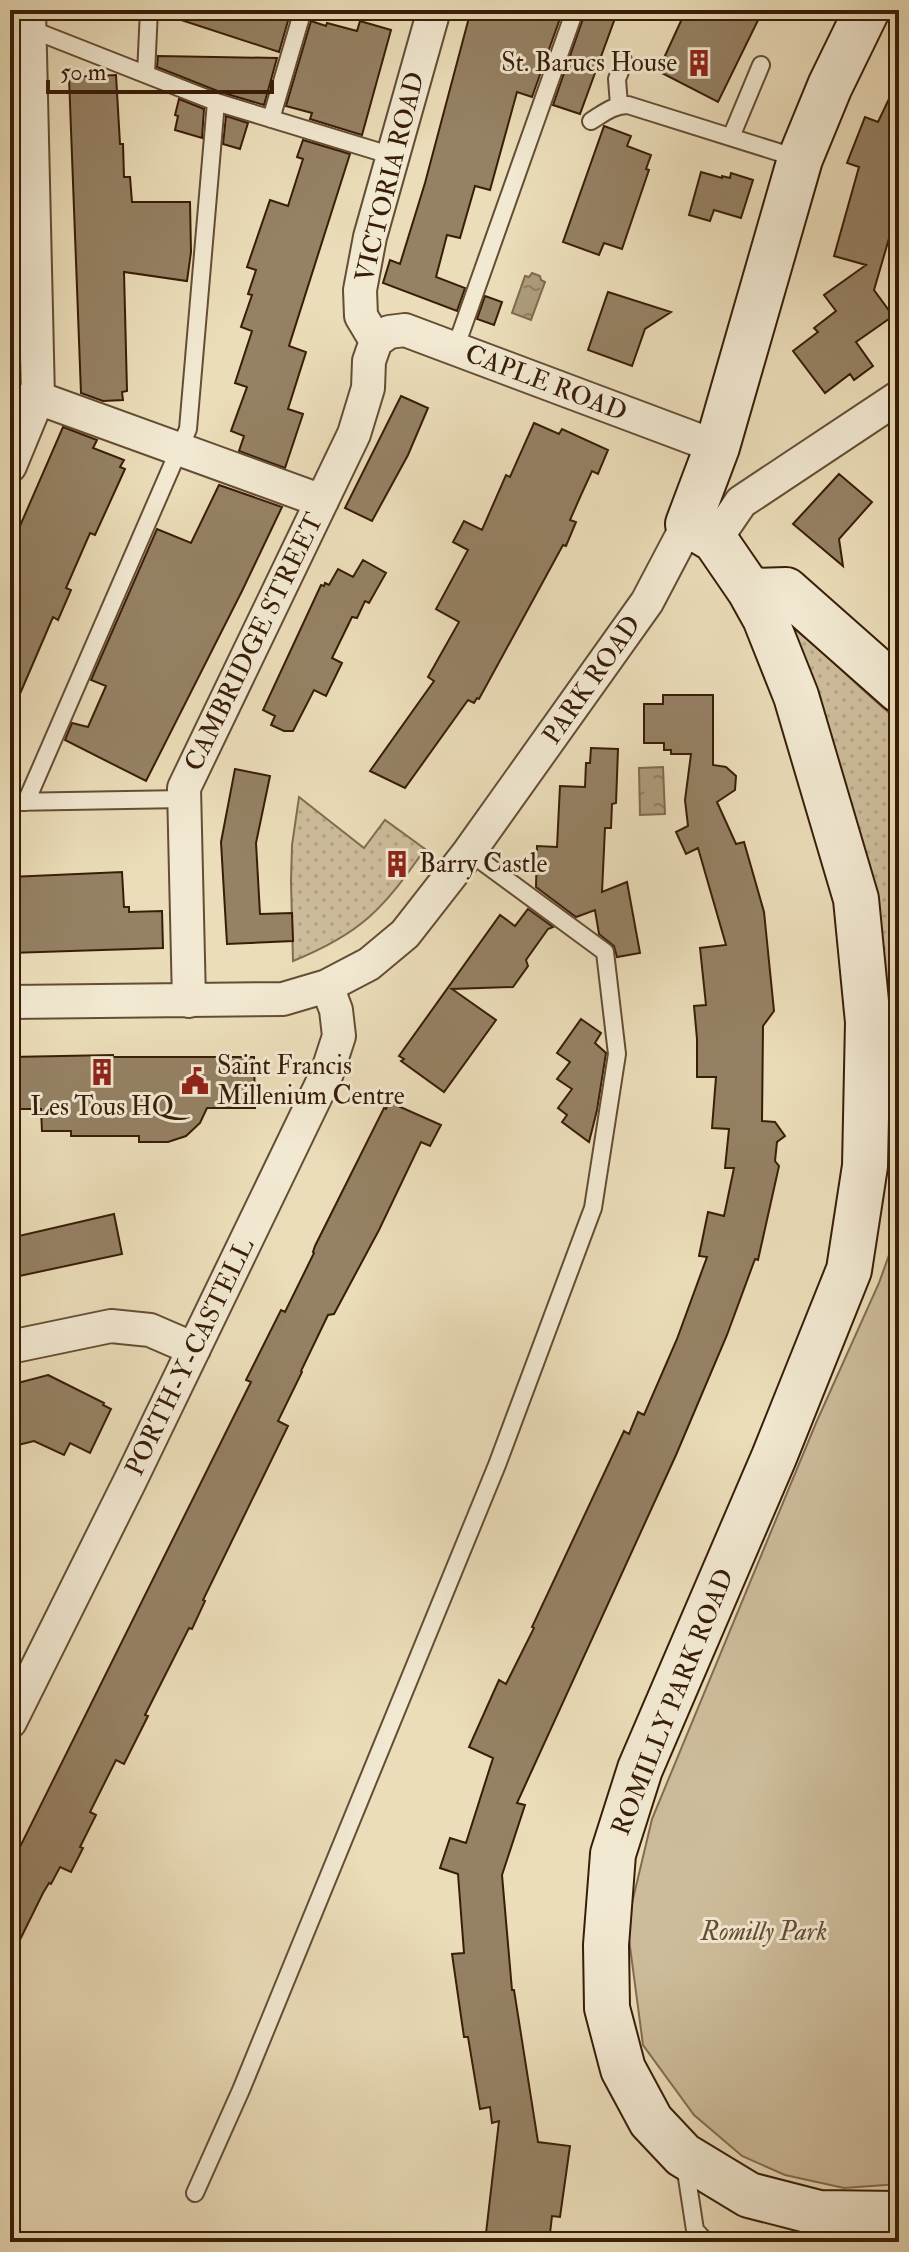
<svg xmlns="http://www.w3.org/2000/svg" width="909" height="2252" font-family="'IM FELL Double Pica',serif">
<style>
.grass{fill:url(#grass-dots);stroke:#826c51;stroke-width:2}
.park{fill:#cdbc9b;stroke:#826c51;stroke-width:2}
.water{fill:url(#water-ripples);stroke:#7f694d;stroke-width:2}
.building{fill:#958164;stroke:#381d07;stroke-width:2}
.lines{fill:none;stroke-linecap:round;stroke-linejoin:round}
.lane-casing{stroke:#654d34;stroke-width:20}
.street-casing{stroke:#654d34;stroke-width:36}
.secondary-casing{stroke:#381d07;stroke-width:48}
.lane{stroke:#f2e9d2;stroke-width:16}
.street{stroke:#f2e9d2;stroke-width:32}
.secondary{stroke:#f2e9d2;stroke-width:44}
.labels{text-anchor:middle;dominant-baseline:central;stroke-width:6;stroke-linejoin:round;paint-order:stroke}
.poi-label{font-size:26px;fill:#381d07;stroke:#f2e9d2;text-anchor:start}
.street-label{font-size:26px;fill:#381d07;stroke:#f2e9d2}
.park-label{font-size:26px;font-style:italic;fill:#654d33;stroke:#f2e9d2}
</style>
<defs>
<pattern id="grass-dots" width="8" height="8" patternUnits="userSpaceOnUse" patternTransform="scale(2)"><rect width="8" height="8" fill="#cdbc9b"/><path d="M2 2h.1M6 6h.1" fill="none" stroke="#b1a184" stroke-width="1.8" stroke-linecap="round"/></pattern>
<pattern id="water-ripples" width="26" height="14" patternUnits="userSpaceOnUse" patternTransform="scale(2)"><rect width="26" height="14" fill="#ae9c7c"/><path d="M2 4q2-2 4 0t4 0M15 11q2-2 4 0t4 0" fill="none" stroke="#8f7f64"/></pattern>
</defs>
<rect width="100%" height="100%" fill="#ebddb9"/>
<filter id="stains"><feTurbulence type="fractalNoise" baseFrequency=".0025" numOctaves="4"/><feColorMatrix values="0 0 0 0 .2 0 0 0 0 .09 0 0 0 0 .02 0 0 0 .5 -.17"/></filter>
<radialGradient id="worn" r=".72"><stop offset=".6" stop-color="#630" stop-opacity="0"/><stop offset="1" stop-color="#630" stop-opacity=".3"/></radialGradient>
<path class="grass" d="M792,627C830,656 862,692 899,721V1090L897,1094H887Z
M299,797L364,848L385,820L425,849C383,909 362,933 293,961L291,881L292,845Z"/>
<path class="park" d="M899,1227V2184L844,2188L785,2175L742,2156L694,2115L643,2045L627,1924L652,1819L816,1423L879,1283Z"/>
<path class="water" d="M532,273L540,276L541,280L545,282L531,320L512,313L525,276L529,277Z
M663,767L665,814L640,815L639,768Z"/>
<path class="building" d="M167,10H277L290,14L279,52L166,15Z
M471,10H563L532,97L517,92L490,190L475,186L460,238L447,235L436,277L465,288L457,311L383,283L390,260L400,264L425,183Z
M586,10H618L580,114L553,105Z
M686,10H763L718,102L658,71Z
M311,21L326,26L327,23L357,31L360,21L391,30L362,135L310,119L312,113L286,106Z
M158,56L277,58L264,105L220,92L157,67Z
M116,75L120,144H123L124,177H130L132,202H190L191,252L187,281L124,272L127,391L122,392L123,400L103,401L81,393L69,77Z
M899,78V204L874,290L893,316L856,342L873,366L854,380L850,374L825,393L793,351L818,332L814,328L836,311L824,295L866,265L834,256L859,167L847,163L865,117L878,122Z
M179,99L204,109L202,138L175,130L178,116L175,115Z
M226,116L248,123L240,149L223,144Z
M604,126L631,136L627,146L651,155L646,169L649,170L622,249L604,243L599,255L563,242Z
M303,140L350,154L289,346L306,352L288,409L303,414L285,468L239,451L244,436L231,431L247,387L235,383L252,331L241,327L252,295L248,294L256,270L247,267L270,200L288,206L303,159L297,157Z
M701,172L722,178V176L730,178L731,173L753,180L741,218L714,210L710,221L689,215Z
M608,292L671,312L645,329L632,366L588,350Z
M485,296L502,302L494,325L477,319Z
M401,396L428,408L408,455L372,521L345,508Z
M534,423L559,434L562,429L608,450L598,474L592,471L581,495L570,520L576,522L566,546L563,545L479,699L477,698L474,703L468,700L405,788L370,771L434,681L428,677L459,622L436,609L468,550L453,542L464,521L482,530L506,475L510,477Z
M63,427L97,440L93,448L124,460L120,467L125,469L95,535L90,533L66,588L71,590L58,620L53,617L10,717V549Z
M839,474L872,502L839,539L843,566L793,524Z
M219,485L282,507L242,591L146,781L65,740L72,723L88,727L106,686L91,680L157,529L191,543Z
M363,560L386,573L369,603L365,601L357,618L352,617L332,658L342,663L326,696L314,690L293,731H284L271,725L275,716L263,710L321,585L324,586L325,583L329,585L338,569L353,577Z
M663,695H713V765L726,767L736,776L735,790L717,802L736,844L744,842L764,912L774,1011L763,1026L762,1121L775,1122L785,1136L777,1142L775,1161L779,1166L758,1260L755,1259L727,1335L676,1455L517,1803L525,1805L502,1875L512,1990H514L538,2142L570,2146L560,2217L552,2216L549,2242H485L499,2121L492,2123L490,2107L480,2109L468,2037H464L452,1954L464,1953L458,1874L440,1868L450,1838L466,1843L493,1758L469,1747L499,1680L506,1684L534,1628L532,1627L624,1431L629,1434L638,1412L644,1415L677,1339L707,1257L699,1256L708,1212L724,1216L734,1168H725L729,1129L712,1128L716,1077H697V1039L694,1006L706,1005L700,948L726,945L698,848L686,854L676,832L688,826L685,800L691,754H671V750H664V743H644V704H663Z
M591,748L618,749L616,803L612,804L611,828H605L602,892L627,882L640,953L617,957L614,946L599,934L595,910L576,917L536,887L537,846L557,847L560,786L585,787L586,763H590Z
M235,769L270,776L256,843L260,914L292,913L293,941L227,944L221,842Z
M122,872L124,907H129V912L162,911L163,948L10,953V877Z
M528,909L553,927L548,929L526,960L528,966L513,987L452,989L496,1020L444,1092L401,1061L404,1059L399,1056L500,915L515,926Z
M581,1019L601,1033L595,1043L606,1053L597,1110L589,1142L562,1122L567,1115L558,1108L572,1089L557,1079L570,1062L557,1053Z
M113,1055V1057H254L255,1108H207L200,1123L186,1136L168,1142H139V1136H71V1131H42L41,1109H15V1100L10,1101V1057Z
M389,1102L441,1125L430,1146L421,1142L379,1230L334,1314L328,1315L301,1371L302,1372L278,1421L288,1426L203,1600L205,1601L192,1629L189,1628L145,1715L148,1716L124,1764L116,1760L90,1812L96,1815L80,1847L83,1848L71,1872L60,1867L51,1884L49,1883L43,1893L10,1960V1867L236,1412L251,1382L246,1380L281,1310L285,1312L314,1253L313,1252L315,1246L384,1108L386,1109Z
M114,1214L122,1254L10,1278V1238Z
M48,1375L104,1403L103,1405L111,1409L90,1453L70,1443L64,1455L34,1441L10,1447V1385Z"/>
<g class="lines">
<g class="lane-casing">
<path id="lane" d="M10,21L216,102L393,156
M146,74L149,10
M619,105L617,79L624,62
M271,119L303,10
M591,121C604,113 613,105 628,105L797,158
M731,137L761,65
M455,349L575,10
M10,390L38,398
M10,802L184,799
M26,802L188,429L216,102
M685,2165L695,2230L706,2242
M195,2193L241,2090L497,1465L593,1208L617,1054L605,952L469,852"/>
</g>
<g class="street-casing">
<path id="street" d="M376,341L389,332L405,330L717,447
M376,341L361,316L360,290L370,237L434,10
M38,398L322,501
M10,466L38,398L29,10
M715,540L741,502L899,397
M189,1001L184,788L354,434L368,388L369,361L376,341
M10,1002L283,999L327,986L369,964L405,934L469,852L647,602L688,524
M10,1347L111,1326L150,1330L194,1349
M10,1722L130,1481L327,1073L339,1036L336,1010L327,986"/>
</g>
<g class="secondary-casing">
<path id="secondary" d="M867,10L830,86L800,159L717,447L688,524L715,540L750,591L765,618L796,696L856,899L868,1022L865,1166L849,1270L774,1457L640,1769L613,1854L606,1945L607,2008L623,2069L651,2121L683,2155L749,2195L819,2213L899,2214
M750,591L786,590L899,690"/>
</g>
<use href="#lane" class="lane"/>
<use href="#street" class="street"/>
<use href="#secondary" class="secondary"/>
</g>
<defs>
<g id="building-bare" transform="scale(2.16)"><path d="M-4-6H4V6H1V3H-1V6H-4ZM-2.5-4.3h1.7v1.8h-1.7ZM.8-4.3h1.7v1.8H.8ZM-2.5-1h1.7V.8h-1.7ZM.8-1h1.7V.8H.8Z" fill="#8f2418" stroke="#f2e9d2" stroke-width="2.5" paint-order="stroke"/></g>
<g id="civic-bare" transform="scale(2.16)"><path d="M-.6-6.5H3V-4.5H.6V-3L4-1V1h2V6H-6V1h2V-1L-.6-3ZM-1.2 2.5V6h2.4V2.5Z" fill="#8f2418" stroke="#f2e9d2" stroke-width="2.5" paint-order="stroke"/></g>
</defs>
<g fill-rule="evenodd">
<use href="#building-bare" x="699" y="63"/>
<use href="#building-bare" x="397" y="864"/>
<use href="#building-bare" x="102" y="1072"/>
<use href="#civic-bare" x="195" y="1081"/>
</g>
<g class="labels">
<g class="poi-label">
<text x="677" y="63" text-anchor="end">St. Barucs House</text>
<text x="419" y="864">Barry Castle</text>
<text x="217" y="1066">Saint Francis<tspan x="217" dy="30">Millenium Centre</tspan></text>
<text x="102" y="1107" text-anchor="middle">Les Tous HQ</text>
</g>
<g class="street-label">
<text transform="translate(390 177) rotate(-76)">VICTORIA ROAD</text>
<text transform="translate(546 383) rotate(21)">CAPLE ROAD</text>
<text transform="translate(254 642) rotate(-64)">CAMBRIDGE STREET</text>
<text transform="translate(592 680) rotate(-55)">PARK ROAD</text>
<text transform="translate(190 1357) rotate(-64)">PORTH-Y-CASTELL</text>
<text transform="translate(673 1702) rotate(-68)">ROMILLY PARK ROAD</text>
</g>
<g class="park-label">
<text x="764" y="1932">Romilly Park</text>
</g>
</g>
<rect width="909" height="2252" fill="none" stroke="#ebddb9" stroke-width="40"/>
<rect x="12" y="12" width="885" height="2228" fill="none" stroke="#381d07" stroke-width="4"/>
<rect x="20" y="20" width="869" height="2212" fill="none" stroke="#381d07" stroke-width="2"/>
<path d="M48 80v12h224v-12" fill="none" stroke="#381d07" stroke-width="4"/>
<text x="60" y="80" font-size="24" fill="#381d07" stroke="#f2e9d2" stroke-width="6" paint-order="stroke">50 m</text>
<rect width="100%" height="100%" filter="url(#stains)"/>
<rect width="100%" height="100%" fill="url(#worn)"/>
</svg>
